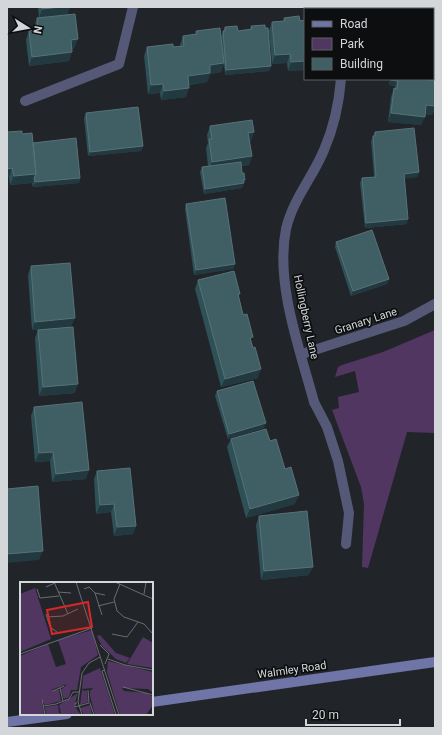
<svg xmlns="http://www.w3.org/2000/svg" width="442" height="735" font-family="Roboto,sans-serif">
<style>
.green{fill:#523662}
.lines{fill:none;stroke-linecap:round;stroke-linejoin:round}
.lane{stroke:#555977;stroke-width:10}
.street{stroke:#555977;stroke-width:10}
.secondary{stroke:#6f75a6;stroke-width:10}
.wall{fill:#2e5057}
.shaded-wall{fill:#21393f}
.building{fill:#3f5f65;stroke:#577277}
.labels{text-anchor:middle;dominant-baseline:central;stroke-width:3.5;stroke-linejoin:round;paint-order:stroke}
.street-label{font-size:11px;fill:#d4d7da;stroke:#0c0e10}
.inset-road{fill:none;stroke:#696c70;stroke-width:1}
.view{fill:#d62828;fill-opacity:0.15;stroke:#d62828;stroke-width:2}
.inset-edge{fill:none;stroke:#d4d7da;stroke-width:2}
</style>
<rect width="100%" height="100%" fill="#21252a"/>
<path class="green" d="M435,330V433L407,432L368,568L362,567L364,504L361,487L332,410L339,408L338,397L359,392L355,371L335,377L338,367L342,365L383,352Z"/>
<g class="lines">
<path class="lane" d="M25,101L119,64L133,7
M314,402L327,427L338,461L349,513L346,544"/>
<path class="street" d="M334,7L335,9
M302,354L404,321L435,304
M314,402C300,350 275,283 286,229C293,199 313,177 324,150C334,127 339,104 341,79"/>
<path class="secondary" d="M152,702L435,662
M7,722L67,714"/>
</g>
<path class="wall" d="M38,7H70L67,15L39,18Z
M37,18L78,39L74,48L72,49L69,61L29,66L26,40L29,31H34V27Z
M284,18L300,21L305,20V70L288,71L287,63L272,64L269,31L272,22L283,21Z
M251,26L271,66L269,71L225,75L224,64L221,72L210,74L207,82L189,85L186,97L161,100L160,93L148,94L144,56L147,47H180V45L183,36L195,34L196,31L223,53L221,36L225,27L238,31L250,29Z
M390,79H433L435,81V108L432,115L425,114L421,125L388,122L391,97L394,88H395V86L389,85Z
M86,113L143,146L141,151L88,156L84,118Z
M210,126L251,141H249L252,156L249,165L241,166L242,173L245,180L242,188L204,194L200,172L202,167L208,166L206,148L208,143L207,135Z
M7,132L22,134L80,178L79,183L33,187L32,183L10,185L9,177H7Z
M375,132L419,172L417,177L404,178L407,224L365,228L360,183L362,178L374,177L371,141Z
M186,204L235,264L233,269L194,275L185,209Z
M336,242L389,279L387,284L351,296L335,247Z
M31,266L71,327L75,393L39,396L35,338L38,330H32L28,275Z
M198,280L239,298L253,348L258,378L221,387L195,289Z
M217,391L264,428L228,439L215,396Z
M34,407L86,479L52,482L50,461L35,462L31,416Z
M231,439L270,441L285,469L295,504L246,518L227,447Z
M97,471L136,526L133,534L114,536L111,512L96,514L94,479Z
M259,516L309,575L261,580L256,525Z"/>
<path class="shaded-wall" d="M61,7H70L67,15L39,18L42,9Z
M433,28H435V37H433Z
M78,39L74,48L68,49L71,40Z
M72,52L69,61L29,66L32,57Z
M290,54L287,63L272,64L275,55Z
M305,61V70L288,71L291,62Z
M224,63L221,72L210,74L207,82L185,85L188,76L210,65Z
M271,66L269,71L225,75L226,70Z
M391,80L397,81L395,86L389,85Z
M163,84L160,93L148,94L151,85Z
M189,88L186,97L161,100L164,91Z
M426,105L435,106V108L432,115L422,114Z
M391,113L425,117L421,125L388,122Z
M254,132L251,141L245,142L248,133Z
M143,146L141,151L88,156L90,152Z
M252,156L249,165L209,171L212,162Z
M12,168L9,177H7V169Z
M419,172L417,177L402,179L404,174Z
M36,174L33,183L10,185L14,176Z
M80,178L79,183L33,187L35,182Z
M245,180L242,188L204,194L205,189Z
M408,219L407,224L365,228L366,223Z
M235,264L233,269L194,275L196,270Z
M389,279L387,284L351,296L353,291Z
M75,318L71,327L32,330L35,322Z
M261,369L258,378L221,387L225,379Z
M78,384L75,393L39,396L43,387Z
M266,423L264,428L228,439L229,434Z
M53,452L50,461L35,462L39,453Z
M89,470L86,479L52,482L56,474Z
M299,495L295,504L246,518L250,509Z
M114,504L111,512L96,514L100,505Z
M136,526L133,534L114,536L117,527Z
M43,551L39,560L7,563V554Z
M313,567L309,575L261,580L264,571Z"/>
<path class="building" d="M42,7H61L42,9Z
M407,7H435V28H433V9H407Z
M75,14L78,39L71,40L72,52L32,57L29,31L38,30L37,18Z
M299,16L300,21L305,20V61L291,62L290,54L275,55L272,22L285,21L284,18Z
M265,25V28H268L271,66L226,70L223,31H225V27L237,26L238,31L252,29L251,26Z
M220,28L224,63L210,65V73L188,76L189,88L164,91L163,84L151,85L147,47L173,44V47L184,46L183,36L197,34L196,31Z
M433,41H435V67L434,80L420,79H433Z
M391,79H398L397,81L391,80Z
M398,79H420L435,81V106L426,105L425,117L391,113L394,88L397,89Z
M138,107L143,146L90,152L86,113Z
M252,120L254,132L248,133L252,156L212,162L209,139H212L210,126Z
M414,128L419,172L404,174L408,219L366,223L362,178L376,177L373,136H375V132Z
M22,131V134L32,133L36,174L14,176L12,168L7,169V132Z
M76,138L80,178L35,182L34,178L36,174L33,143Z
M241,162L242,173H244L245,180H243L244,183L205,189L202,167Z
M225,198L235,264L196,270L186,204Z
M372,230L389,279L353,291L336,242Z
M70,263L75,318L35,322L31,266Z
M234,271L240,294H238L243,315L247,314L253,337L250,338L253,348L255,347L261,369L225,379L198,280Z
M73,327L78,384L43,387L38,330Z
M253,381L266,423L229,434L217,391Z
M82,402L89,470L56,474L53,452L39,453L34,407Z
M266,429L270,441L276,439L285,469L291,467L299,495L250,509L231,439Z
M130,468L136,526L117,527L114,504L100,505L97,471Z
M38,486L43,551L7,554V489Z
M307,511L313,567L264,571L259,516Z"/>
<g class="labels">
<g class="street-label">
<text transform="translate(306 317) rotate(78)">Hollingberry Lane</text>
<text transform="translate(366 321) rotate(-18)">Granary Lane</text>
<text transform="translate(292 670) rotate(-8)">Walmley Road</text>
</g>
</g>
<g transform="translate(20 582)">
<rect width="133" height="133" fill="#21252a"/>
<path d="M15,6L31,57L0,70V12ZM72,48L78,73L61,85L57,108H51L49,115L44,117L41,108L47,102L31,108H39L41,119L25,123L21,116L24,133H0V74L28,62L36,85L46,82L38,58ZM80,53L96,71L110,76L106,81L96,77L82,64L77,54ZM123,55L133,61V86L107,82ZM88,79L133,90V111L128,107L102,106L104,109L126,111L133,115V123L126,133H100L87,90ZM80,86L95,133H75L70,114V109L73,106L62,107L63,94ZM62,108L67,109L68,120L60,123ZM58,111L54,124L61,133H26L25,125L38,123L39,131H41L39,123ZM70,123L72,133H64L60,126Z" fill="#523662"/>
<path class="inset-road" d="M34,0L48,32M56,0L99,133M95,0L133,17M100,2L94,17L97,29L104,35L124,42L133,52M26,5L37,0M17,7L20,16L39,14M64,7L69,5L75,11L85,13M38,10L51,11M75,11L82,33M124,12L126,0M78,24L94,20M26,32L30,45L37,50M27,35L43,34L58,27M92,52L107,55L118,40M80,63L89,72L85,82M0,72L72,46M88,77L105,83L133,88M85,88L82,89L96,133M103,105L133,113M40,106L43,119M33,109L44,104M22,117L25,133M57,121H55V125L69,121L68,108M70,121L74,133M24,124L36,122L49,117L53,110H60M62,133L58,120L62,91L69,81L80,75"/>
<path class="view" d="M68,20L72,45L32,52L27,28Z"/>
<rect width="133" height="133" class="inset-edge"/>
</g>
<rect width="442" height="735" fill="none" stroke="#d4d7da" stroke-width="16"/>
<rect x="304" y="8" width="130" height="72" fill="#0c0e10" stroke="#5c5e61"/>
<rect x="312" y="21" width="20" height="6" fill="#6f75a6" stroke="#5c5e61"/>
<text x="340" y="28" font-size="12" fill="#d4d7da">Road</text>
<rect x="312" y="38" width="20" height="12" fill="#523662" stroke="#5c5e61"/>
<text x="340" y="48" font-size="12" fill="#d4d7da">Park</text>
<rect x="312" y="58" width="20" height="12" fill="#3f5f65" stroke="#5c5e61"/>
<text x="340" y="68" font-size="12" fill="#d4d7da">Building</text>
<g transform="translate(28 28) rotate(101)" stroke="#0c0e10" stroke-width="3" paint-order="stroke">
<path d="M0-3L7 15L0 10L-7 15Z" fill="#d4d7da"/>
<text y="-6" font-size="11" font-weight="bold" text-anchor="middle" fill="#d4d7da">N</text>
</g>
<path d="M306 719v6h94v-6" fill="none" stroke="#d4d7da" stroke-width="2"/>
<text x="312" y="719" font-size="12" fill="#d4d7da" stroke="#0c0e10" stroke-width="3" paint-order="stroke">20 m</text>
</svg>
